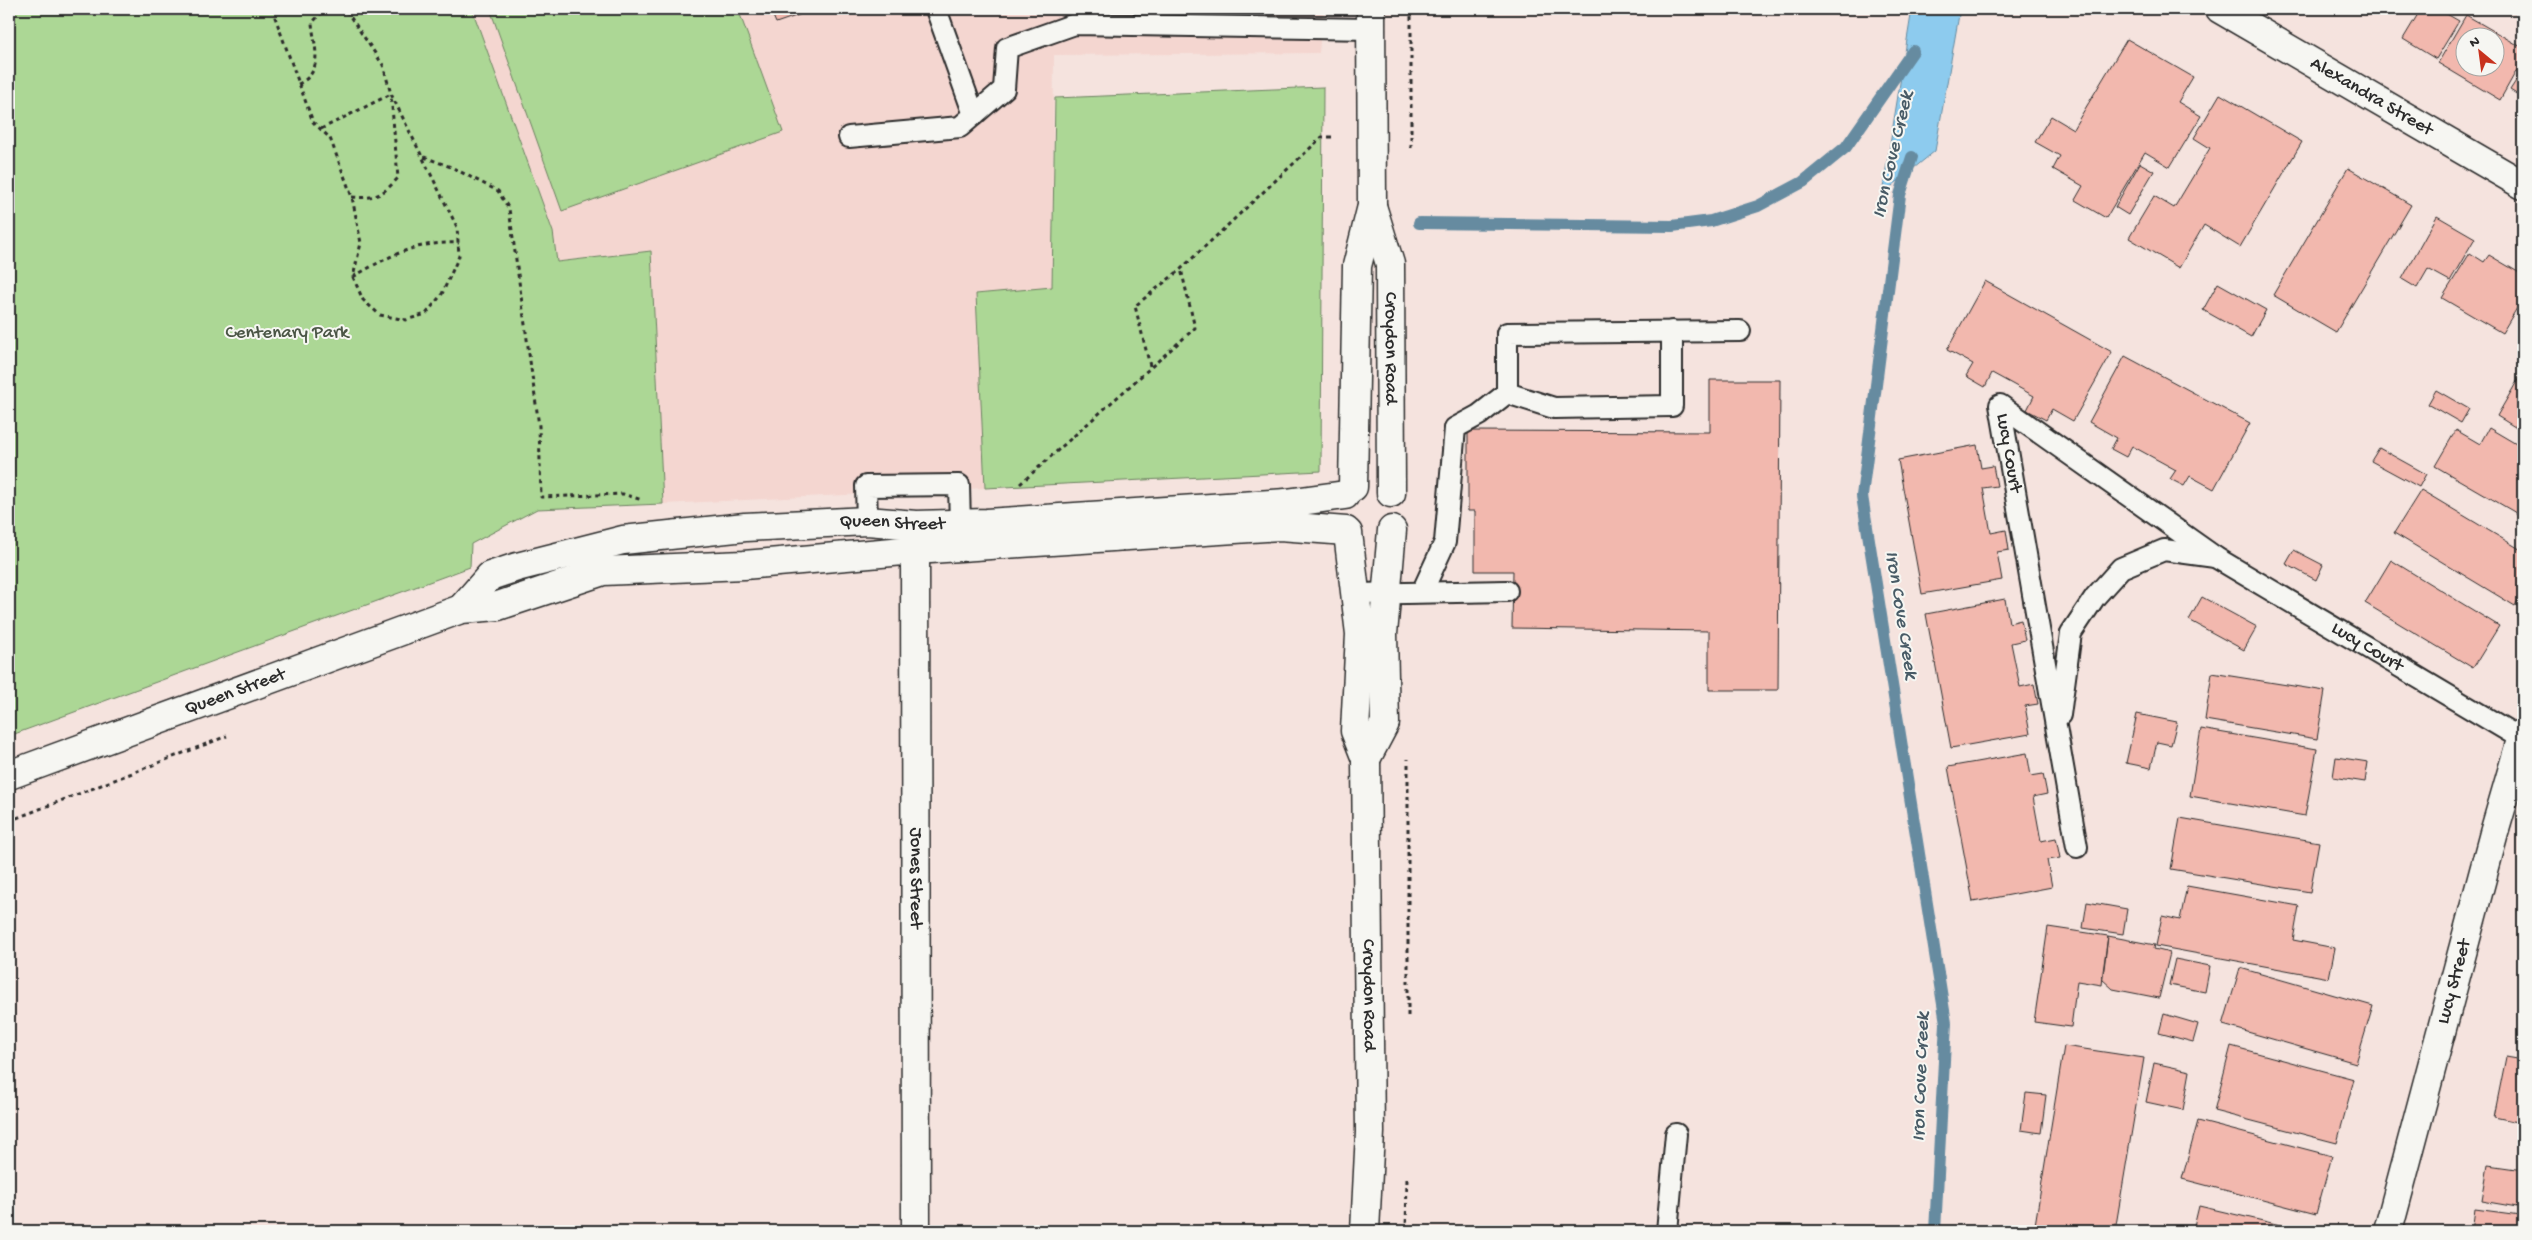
<svg xmlns="http://www.w3.org/2000/svg" width="2532" height="1240" font-family="'Gochi Hand',sans-serif">
<style>
.built{fill:#f4d6d0}
.green{fill:#acd795;stroke:#6c8160}
.water{fill:#8dcbee;stroke:#668ba0}
.lines{fill:none;stroke-linecap:round;stroke-linejoin:round}
.stream{stroke:#668ba0;stroke-width:12}
.building{fill:#f2b8ae;stroke:#2b2b2b;fill-rule:evenodd}
.service-casing{stroke:#2b2b2b;stroke-width:24}
.minor-casing{stroke:#2b2b2b;stroke-width:31}
.tertiary-casing{stroke:#2b2b2b;stroke-width:31}
.path{stroke:#2b2b2b;stroke-width:3;stroke-dasharray:4 4;stroke-linecap:butt}
.service{stroke:#f6f6f2;stroke-width:20}
.minor{stroke:#f6f6f2;stroke-width:28}
.tertiary{stroke:#f6f6f2;stroke-width:28}
.labels{text-anchor:middle;dominant-baseline:central;stroke-width:4;stroke-linejoin:round;paint-order:stroke}
.street-label{font-size:19px;fill:#2b2b2b;stroke:#f6f6f2}
.park-label{font-size:19px;fill:#4b5646;stroke:#f6f6f2}
.water-label{font-size:20px;font-style:italic;fill:#485b66;stroke:#f6f6f2}
</style>
<rect width="100%" height="100%" fill="#f5e3de"/>
<filter id="ink" filterUnits="userSpaceOnUse"><feTurbulence type="fractalNoise" baseFrequency=".02" numOctaves="2"/><feDisplacementMap in="SourceGraphic" scale="10" xChannelSelector="R" yChannelSelector="G"/><feConvolveMatrix kernelMatrix="1 2 1 2 8 2 1 2 1" color-interpolation-filters="sRGB"/></filter>
<g filter="url(#ink)">
<path class="built" d="M472,9H1323L1319,53L1054,55L1052,288L976,294L985,488L663,504L651,251L557,262L553,232Z"/>
<path class="green" d="M9,9H472L553,232L557,262L651,251L663,504L537,509L471,544L470,567L9,736Z
M490,9H738L783,132L562,211Z
M1323,87L1321,471L985,488L976,294L1052,287L1055,98Z"/>
<path class="water" d="M1912,9H1960L1935,151L1882,194Z"/>
<g class="lines">
<path class="stream" d="M1912,157L1900,195L1862,496L1946,1023L1935,1231
M1419,223L1672,226L1711,221L1758,206L1803,182L1846,147L1913,51"/>
</g>
<path class="building" d="M770,9H816L776,23Z
M2421,9H2438L2459,21L2436,59L2403,39Z
M2466,15L2523,48V59L2500,100L2438,63ZM2464,38H2494V68H2464Z
M2127,39L2193,77L2178,102L2201,116L2170,167L2145,152L2106,218L2075,200L2083,186L2053,169L2060,156L2035,142L2051,116L2073,129Z
M2523,70V98L2510,90Z
M2220,94L2302,142L2240,247L2204,225L2179,268L2129,238L2154,196L2174,208L2210,148L2194,138Z
M2140,163L2154,171L2128,215L2115,207Z
M2348,168L2411,205L2336,332L2273,295Z
M2437,216L2475,238L2450,281L2428,269L2417,288L2402,279Z
M2470,253L2484,262L2489,255L2523,275V298L2502,333L2442,298Z
M1985,281L2112,352L2073,421L2052,409L2046,420L2027,410L2034,396L1992,373L1985,387L1966,376L1973,364L1947,350Z
M2218,283L2266,310L2251,337L2203,310Z
M2125,356L2250,423L2214,489L2190,476L2184,486L2170,479L2176,470L2132,446L2126,457L2111,449L2117,438L2089,422Z
M2523,371V432L2497,416Z
M1710,380H1780L1778,690H1709V631L1512,628L1513,571H1475V511H1468V431L1710,432Z
M2436,390L2469,409L2461,423L2428,404Z
M2489,428L2523,448V517L2435,466L2456,430L2480,444Z
M1977,445L1981,468L1993,466L1997,486L1983,488L1991,533L2006,530L2009,550L1997,552L2002,580L1922,594L1898,460Z
M2379,448L2426,474L2419,487L2371,461Z
M2421,490L2523,551V591L2515,606L2394,533Z
M2294,550L2323,565L2316,580L2286,564Z
M2391,560L2499,626L2473,668L2365,603Z
M2202,597L2257,627L2244,650L2189,620Z
M2005,599L2009,623L2021,620L2025,640L2011,643L2020,687L2034,684L2038,704L2025,706L2030,734L1951,748L1926,614Z
M2212,673L2325,691L2317,739L2205,720Z
M2137,714L2177,722L2171,745L2157,742L2151,768L2126,763Z
M2201,729L2317,749L2305,816L2190,796Z
M2027,753L2031,776L2043,774L2047,794L2033,797L2041,841L2056,838L2060,858L2047,860L2052,887L1973,902L1948,767Z
M2336,757L2368,762L2365,782L2333,777Z
M2180,818L2319,842L2310,892L2171,869Z
M2187,886L2299,906L2293,940L2335,948L2329,978L2156,946L2162,916L2180,920Z
M2087,902L2127,909L2123,934L2083,928Z
M2048,927L2108,936L2102,985L2077,981L2071,1027L2034,1022Z
M2108,936L2155,945L2154,949L2170,953L2159,998L2113,989L2102,979Z
M2175,959L2210,966L2205,992L2169,985Z
M2240,968L2373,1006L2356,1063L2223,1025Z
M2164,1014L2198,1024L2193,1042L2159,1033Z
M2064,1046L2144,1058L2115,1231H2034Z
M2231,1046L2354,1079L2337,1143L2214,1111Z
M2506,1057L2523,1060V1123L2494,1117Z
M2154,1063L2190,1071L2183,1110L2146,1102Z
M2026,1093L2046,1095L2041,1133L2021,1130Z
M2198,1121L2332,1156L2316,1214L2182,1179Z
M2488,1165L2523,1170V1208L2482,1201Z
M2199,1206L2306,1231H2193Z
M2475,1209L2520,1215L2519,1231H2472Z"/>
<g class="lines">
<g class="service-casing">
<g id="service">
<path d="M936,9L974,115"/>
<path d="M849,137L960,127L1004,89L1007,48L1075,24L1371,29"/>
<path d="M1507,393L1554,408L1672,406V331"/>
<path d="M867,521L866,486L959,485L960,525"/>
<path d="M1422,592L1445,542L1455,428L1479,415L1507,393V333L1740,331"/>
<path d="M1355,594L1507,591"/>
<path id="s1" d="M2060,715L2071,633L2095,597L2121,568L2164,550L2215,557L2520,738"/>
<path d="M2077,847L2000,405L2215,557"/>
<path d="M1667,1231L1676,1134"/>
</g>
</g>
<g class="minor-casing">
<g id="minor">
<path id="s2" d="M2220,9L2523,185"/>
<path id="s3" d="M915,532L916,1231"/>
<path id="s4" d="M461,609L490,576L517,567L623,540L745,527L867,521L916,525L986,523L1286,503L1345,495"/>
<path id="s5" d="M9,775L461,609L498,606L603,571L744,565L915,550L1280,526L1346,531"/>
<path id="s6" d="M2388,1231L2494,833L2523,733"/>
</g>
</g>
<g class="tertiary-casing">
<g id="tertiary">
<path id="s7" d="M1372,206L1390,264L1391,493"/>
<path d="M1353,487L1357,266L1372,206L1371,9"/>
<path id="s8" d="M1348,533L1360,634L1355,731L1366,759L1370,1132L1365,1231"/>
<path d="M1366,759L1385,723L1383,634L1392,530"/>
</g>
</g>
<path class="path" d="M272,9L313,122L330,138L352,197L361,243L353,277L363,300L380,315L406,320L426,314L442,294L459,256L457,227L391,94L383,65L345,9
M298,84C325,72 314,46 312,23L325,9
M321,129L391,94
M1411,148V9
M424,157L451,167L498,191L509,209L539,426L541,497L623,494L642,500
M352,197C377,199 382,195 398,178L391,95
M353,277C389,256 416,241 459,243
M1150,366L1135,306L1181,269L1322,137H1336
M1020,484L1195,328L1181,269
M9,821L227,736
M1408,1016V759
M1406,1231L1407,1177"/>
<use href="#service" class="service"/>
<use href="#minor" class="minor"/>
<use href="#tertiary" class="tertiary"/>
</g>
</g>
<g class="labels">
<g class="street-label">
<text stroke="none"><textPath href="#s2" startOffset="175">Alexandra Street</textPath></text>
<text stroke="none"><textPath href="#s7" startOffset="145">Croydon Road</textPath></text>
<text transform="translate(2008 453) rotate(80)">Lucy Court</text>
<text stroke="none"><textPath href="#s4" startOffset="452">Queen Street</textPath></text>
<text stroke="none"><textPath href="#s1" startOffset="440">Lucy Court</textPath></text>
<text stroke="none"><textPath href="#s5" startOffset="241">Queen Street</textPath></text>
<text stroke="none"><textPath href="#s3" startOffset="346">Jones Street</textPath></text>
<text stroke="none"><textPath href="#s6" startOffset="258">Lucy Street</textPath></text>
<text stroke="none"><textPath href="#s8" startOffset="465">Croydon Road</textPath></text>
</g>
<g class="park-label">
<text x="287" y="333">Centenary Park</text>
</g>
<g class="water-label">
<text transform="translate(1894 155) rotate(-77)">Iron Cove Creek</text>
<text transform="translate(1900 615) rotate(81)">Iron Cove Creek</text>
<text transform="translate(1922 1077) rotate(-88)">Iron Cove Creek</text>
</g>
</g>
<rect width="2532" height="1240" fill="none" stroke="#f6f6f2" stroke-width="30"/>
<rect x="15" y="15" width="2502" height="1210" fill="none" stroke="#2b2b2b" stroke-width="2" filter="url(#ink)"/>
<g transform="translate(2480 52) rotate(331)"><circle r="24" fill="#f6f6f2" stroke="#a5a5a2"/>
<path d="M0-4L9 19L0 12L-9 19Z" fill="#c8321e"/>
<text y="-8" font-size="14" font-weight="bold" text-anchor="middle" fill="#2b2b2b">N</text>
</g>
</svg>
